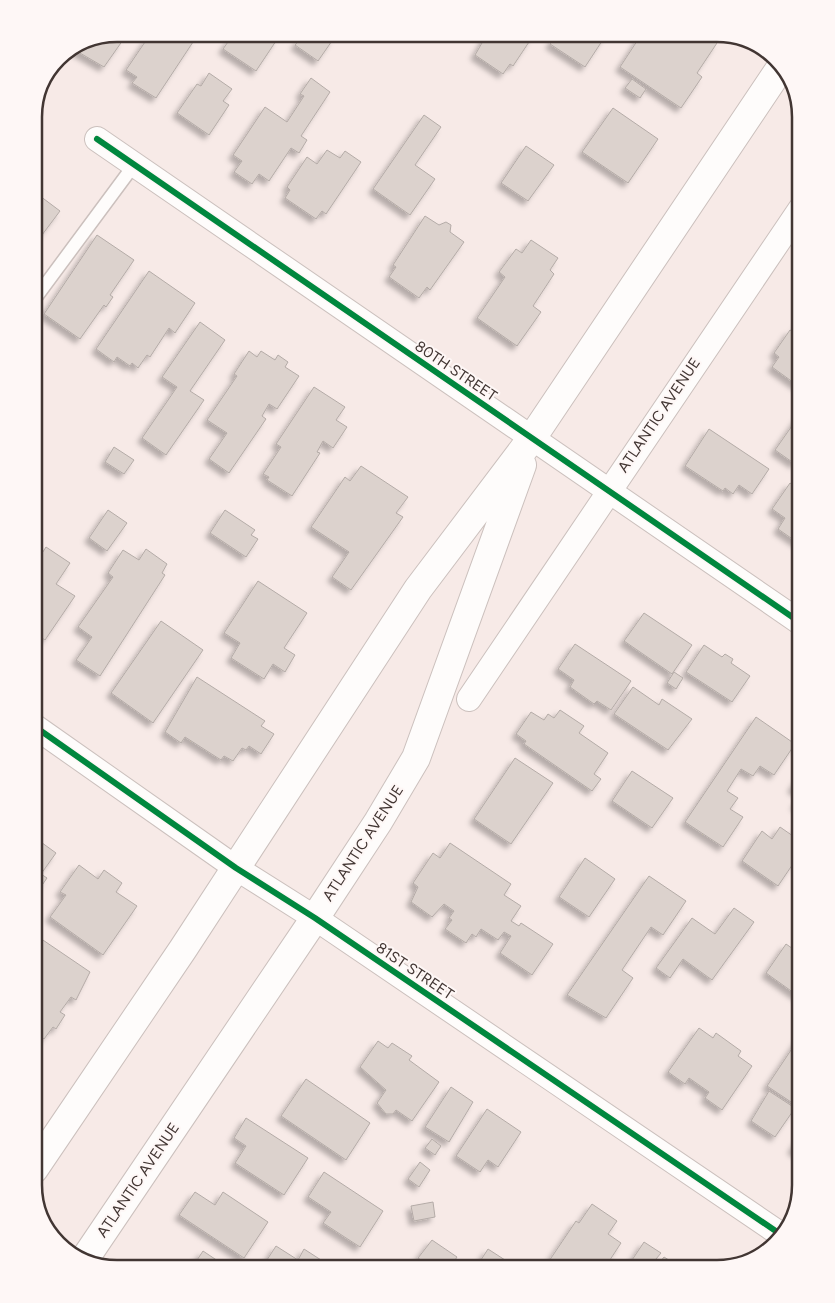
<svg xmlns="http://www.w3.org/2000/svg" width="835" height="1303" font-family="Figtree,sans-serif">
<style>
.building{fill:#dcd2cd;stroke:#b4aba7;filter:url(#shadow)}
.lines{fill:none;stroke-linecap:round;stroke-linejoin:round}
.service-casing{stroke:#cbc0bd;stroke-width:15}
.minor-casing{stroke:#cbc0bd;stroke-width:26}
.trunk-casing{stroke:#cbc0bd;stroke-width:30}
.service{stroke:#fefcfb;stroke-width:12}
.minor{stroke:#fefcfb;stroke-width:24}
.trunk{stroke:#fefcfb;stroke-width:28}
.cycleway-casing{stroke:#fef7f6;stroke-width:9}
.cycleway{stroke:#00873e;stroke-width:6}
.labels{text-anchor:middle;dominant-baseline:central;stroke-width:4;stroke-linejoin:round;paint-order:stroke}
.street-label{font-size:15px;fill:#423633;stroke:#fef7f6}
.rim{fill:none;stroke:#423633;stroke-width:2.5}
</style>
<defs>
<filter id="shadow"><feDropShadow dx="-4.5" dy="4.5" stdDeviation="2.5" flood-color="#0004"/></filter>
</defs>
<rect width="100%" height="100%" fill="#f7eae7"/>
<path class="building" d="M704,34L717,43L697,73L702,77L681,108L620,67L641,35L647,39L650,35Z
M606,35L585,67L550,44L556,36Z
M486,36H533L513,66L510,64L503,74L475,55Z
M278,38L256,71L223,49L230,39Z
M301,38H334L318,61L295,45Z
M147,39H195L156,98L132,83L137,77L126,70Z
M86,40H123L104,67L73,49Z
M209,73L232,89L223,101L229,105L209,135L177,113L197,84L201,86Z
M311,78L330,92L301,136L307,140L299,153L291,148L269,181L259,174L252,184L234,172L242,161L233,155L265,107L287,122L304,96L300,94Z
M632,79L646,89L640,98L625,88Z
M613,108L658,139L628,183L582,152Z
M424,115L441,127L415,165L435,179L410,215L373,189Z
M526,146L554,165L528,201L501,183Z
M327,150L340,158L345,151L361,162L326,214L322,211L316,219L285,198L290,190L287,187L307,157L317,164Z
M36,193L60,211L42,235L35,231L34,233V195Z
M425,216L439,225L446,222L451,225L450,232L464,242L430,290L427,287L419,298L389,277L396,267L393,265Z
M97,235L134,260L110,295L113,297L106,307L104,305L80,339L44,314Z
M531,240L558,258L550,270L554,274L533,306L541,312L517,346L477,318L505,277L499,272L516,249L522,253Z
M149,271L195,303L175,333L169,328L150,357L147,355L138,368L132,363L130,366L117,357L114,362L96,349Z
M801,321V388L772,367L779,357L774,353L790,330L794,332Z
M200,322L225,340L190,391L204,400L166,455L142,438L177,387L162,377Z
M249,351L257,357L261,351L275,360L278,355L288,362L285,367L299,376L277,409L269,404L262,416L266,419L229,473L209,459L227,433L207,420L237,376L234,374Z
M34,382V386L41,391L34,401Z
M314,387L345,407L336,420L347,427L333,448L323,441L317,452L320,453L292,496L267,480L269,477L263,474L281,447L276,444Z
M801,413V455L795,464L775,450Z
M709,429L769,469L752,494L739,485L733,494L725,488L723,491L685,466Z
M114,447L134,460L124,474L105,462Z
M361,466L408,497L396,513L403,517L351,590L332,577L349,552L311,527L345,477L350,481Z
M790,483L801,490V545L778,529L785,518L772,509Z
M108,510L127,523L107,551L89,538Z
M225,510L255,530L251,535L258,539L246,557L210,533Z
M46,547L70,563L56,584L75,596L45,640L34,633V566Z
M146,549L167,564L162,573L165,575L100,676L76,660L92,637L78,627L113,577L108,573L123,550L139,560Z
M258,581L307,613L284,648L295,655L285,672L273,664L264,679L231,658L240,643L224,633Z
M644,613L692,645L672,674L624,641Z
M161,621L203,650L153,723L111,693Z
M575,644L631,681L611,710L597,701L594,704L570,687L574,680L558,669Z
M704,645L722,657L725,654L733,659L731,663L750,676L732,702L686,672Z
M674,672L683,678L676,689L667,683Z
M197,677L265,721L261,726L274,734L261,754L249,746L246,750L242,748L233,761L224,756L221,760L185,737L181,743L165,732Z
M633,687L659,705L662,699L692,719L668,750L614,714Z
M560,710L584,726L579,733L608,753L594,774L601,779L592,791L524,744L526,741L516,734L531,712L544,720L548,714L554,718Z
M756,717L795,744L774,775L760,766L753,776L741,769L727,791L738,798L730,809L743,817L723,847L685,822Z
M515,758L553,783L511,844L474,819Z
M632,771L673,798L652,828L612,801Z
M801,774V794L792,788Z
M801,797V809L795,805Z
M801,823V852L778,886L742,861L762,831L772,839L780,827L793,836Z
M34,837L56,853L41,874L47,878L34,897Z
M450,843L511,884L504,895L521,906L511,921L519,926L521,923L553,944L532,975L500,953L511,936L504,932L498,940L481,929L476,937L472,934L466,943L445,929L452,920L449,918L454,911L444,904L432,917L411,902L418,887L413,883L433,853L440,858Z
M585,858L615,879L589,917L559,897Z
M79,865L98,879L104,870L122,883L116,892L137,906L103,955L50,917L66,895L60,892Z
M649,876L686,901L663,935L651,927L622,970L633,978L606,1018L567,995Z
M734,908L754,922L712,980L683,959L670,978L656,968L692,918L715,934Z
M37,936L90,972L76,1000L71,997L60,1012L65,1015L56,1029L53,1027L44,1039L34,1032V937Z
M786,944L799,953L801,950V998L766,973Z
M699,1028L713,1038L716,1033L741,1051L738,1056L752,1066L722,1110L705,1098L709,1092L689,1078L685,1084L668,1072Z
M801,1035V1100L797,1106L767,1086Z
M378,1041L388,1048L392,1043L412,1056L409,1060L439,1082L412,1121L396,1110L393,1114H386L377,1103L386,1090L360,1067Z
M306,1079L370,1123L346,1160L281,1116Z
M451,1087L473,1102L449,1142L425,1127Z
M769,1091L795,1108L775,1137L751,1121Z
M487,1109L521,1132L498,1167L488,1160L480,1172L456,1156Z
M246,1118L308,1158L284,1195L235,1163L246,1146L234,1138Z
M801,1135V1156L792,1149Z
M432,1139L441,1146L435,1155L425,1148Z
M420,1162L430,1170L419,1187L408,1179Z
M324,1172L383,1211L360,1247L323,1223L331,1212L308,1197Z
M195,1192L215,1205L223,1192L268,1222L244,1258L179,1215Z
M433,1202L435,1217L414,1221L411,1206Z
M592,1204L617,1221L608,1234L621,1243L604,1269H555L547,1264L576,1221L579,1223Z
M432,1240L457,1257L449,1269H434L418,1258Z
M644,1242L661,1253L656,1259L660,1262L664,1257L680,1267L678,1269H626Z
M276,1246L298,1260L304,1249L335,1269H261Z
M488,1249L505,1260L500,1268L502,1269H475Z
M203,1251L230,1269H191Z"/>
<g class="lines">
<g class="service-casing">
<path id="service" d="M34,300L134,165"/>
</g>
<g class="minor-casing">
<path id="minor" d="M97,139L801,623
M469,699L801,208
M34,726L236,868L315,918L783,1236"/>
</g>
<g class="trunk-casing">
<path id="trunk" d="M34,1169L183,949L418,589L532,438L781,67
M84,1260L315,918L378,822L416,758L522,465"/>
</g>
<use href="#service" class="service"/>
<use href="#minor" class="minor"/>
<use href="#trunk" class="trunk"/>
<g class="cycleway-casing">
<path id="cycleway" d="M97,139L801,623
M34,726L236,868L315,918L783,1236"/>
</g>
<use href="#cycleway" class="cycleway"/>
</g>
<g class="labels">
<g class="street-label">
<text transform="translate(456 371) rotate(34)">80TH STREET</text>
<text transform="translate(659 415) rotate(-56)">ATLANTIC AVENUE</text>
<text transform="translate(363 843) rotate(-57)">ATLANTIC AVENUE</text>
<text transform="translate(415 971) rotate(34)">81ST STREET</text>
<text transform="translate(138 1180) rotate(-56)">ATLANTIC AVENUE</text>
</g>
</g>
<path d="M0 0H835V1303H0ZM117 42H717A75 75 0 0 1 792 117V1185A75 75 0 0 1 717 1260H117A75 75 0 0 1 42 1185V117A75 75 0 0 1 117 42Z" fill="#fef7f6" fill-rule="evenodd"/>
<path class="rim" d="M117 42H717A75 75 0 0 1 792 117V1185A75 75 0 0 1 717 1260H117A75 75 0 0 1 42 1185V117A75 75 0 0 1 117 42Z"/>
</svg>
